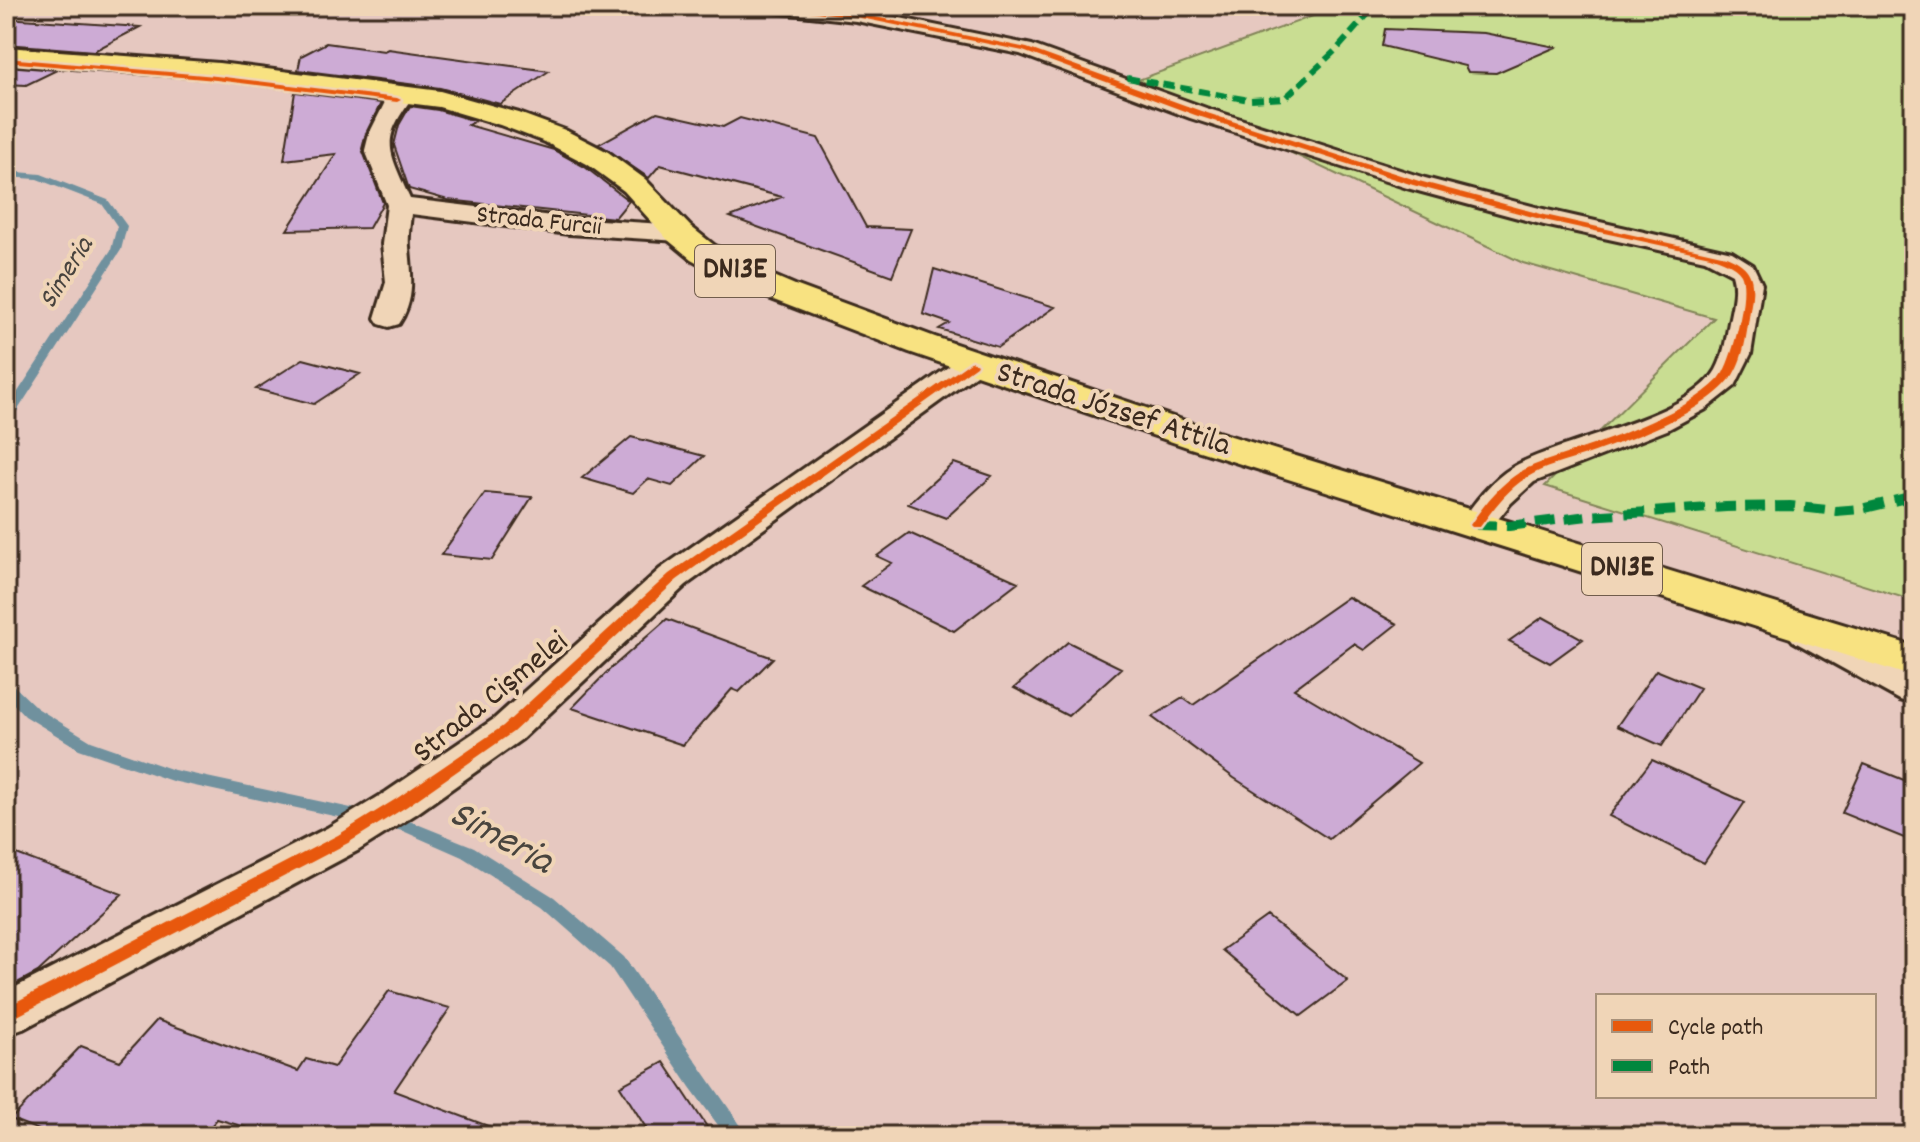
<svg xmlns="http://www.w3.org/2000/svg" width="1920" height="1142" font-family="Dekko,sans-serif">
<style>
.green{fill:#c9dd92;stroke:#828458;stroke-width:2}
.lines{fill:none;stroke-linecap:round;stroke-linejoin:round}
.stream{fill:#6f919e;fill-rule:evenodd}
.building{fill:#cdabd5;stroke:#3b2a1e;stroke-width:2}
.street-casing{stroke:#3b2a1e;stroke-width:6}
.primary-casing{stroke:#3b2a1e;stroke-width:6}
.street{fill:#f0d5b7;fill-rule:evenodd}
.primary{fill:#f8e281;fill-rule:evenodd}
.quiet-far1{stroke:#00873e;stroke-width:6;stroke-dasharray:12 6;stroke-linecap:butt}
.quiet{stroke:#00873e;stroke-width:10;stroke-dasharray:20 10;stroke-linecap:butt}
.cycleway-casing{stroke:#f0d5b7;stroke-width:5}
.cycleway{fill:#e8590c;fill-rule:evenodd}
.labels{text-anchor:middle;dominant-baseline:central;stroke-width:8;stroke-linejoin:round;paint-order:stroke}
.far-street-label{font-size:26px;fill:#3b2a1e;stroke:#f0d5b7}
.far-water-label{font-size:28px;font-style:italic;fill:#48443e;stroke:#f0d5b7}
.shield{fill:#f0d5b7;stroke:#715d4c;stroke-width:2}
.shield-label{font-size:30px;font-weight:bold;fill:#3b2a1e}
.street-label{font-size:32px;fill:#3b2a1e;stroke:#f0d5b7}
.near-water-label{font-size:40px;font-style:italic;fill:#48443e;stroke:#f0d5b7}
</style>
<rect width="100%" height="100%" fill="#e6c8c0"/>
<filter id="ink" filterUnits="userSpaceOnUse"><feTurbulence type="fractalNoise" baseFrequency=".0125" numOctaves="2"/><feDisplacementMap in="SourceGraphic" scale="16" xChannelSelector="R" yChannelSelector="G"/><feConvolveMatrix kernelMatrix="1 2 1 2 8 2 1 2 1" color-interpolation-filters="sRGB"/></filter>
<g filter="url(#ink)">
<path class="green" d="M522,6H899L883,17Z
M1340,6H1914V601L1545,486L1714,318L1523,263L1138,80Z"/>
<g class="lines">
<path class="stream" d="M6,171L41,174L108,200L127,226L121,250L12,419L6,423V410L111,250L117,226L102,204L37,179L6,177Z
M6,682L11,683L37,708L91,741L174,770L407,820L474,847L554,897L624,957L748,1136H726L690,1087L610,967L542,907L462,857L403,831L172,781L79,749L25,716L6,696Z"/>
</g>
<path class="building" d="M6,18L140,27L94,51L6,44Z
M1385,29L1484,33L1556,47L1496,73L1468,72L1465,66L1382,46Z
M326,43L384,51L388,49L549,71L500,104L440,88L298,70L301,56Z
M6,66L57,70L26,85L6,84Z
M295,92L381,103L366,133L362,149L383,203L369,228L287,230L336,154L284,160Z
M410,106L438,110L475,121L468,125L554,150L585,167L629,201L615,218L448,200L409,189L394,145L399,125Z
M657,112L723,127L740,118L818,138L866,227L911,229L892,276L730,217L782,197L660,165L649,178L599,144Z
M934,269L1055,307L998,347L939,329L949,323L923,314Z
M303,359L360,374L314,404L256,389Z
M631,437L666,446L704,456L672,486L648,479L633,493L582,478Z
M954,463L992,476L946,518L908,504Z
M485,493L532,497L492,560L441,555Z
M909,533L1018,582L954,631L861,586L892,563L877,556Z
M1348,597L1397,624L1364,650L1354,644L1294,689L1419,763L1329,839L1234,778L1152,717L1183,698L1193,705Z
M1543,617L1583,639L1550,663L1509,641Z
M667,619L773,658L739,692L732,689L683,745L572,708L608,671Z
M1068,642L1121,668L1068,716L1014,688Z
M1656,670L1700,688L1662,746L1617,726Z
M1652,760L1745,802L1704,863L1609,816Z
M1864,764L1914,784V842L1842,813Z
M6,850L122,894L38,972L6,989Z
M1268,917L1348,981L1301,1016L1222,950Z
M389,991L450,1008L394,1091L504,1132V1136H276L217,1119L203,1136H54L11,1119L81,1046L120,1061L157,1020L298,1071L306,1059L334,1067Z
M664,1062L713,1136H651L620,1086Z"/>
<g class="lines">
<g class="street-casing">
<path id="street" d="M763,6L856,9L1032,45L1206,108L1425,178L1547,210L1732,252L1753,265L1762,284L1751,354L1735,386L1706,409L1667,430L1534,482L1511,503L1488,532L1476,535L1464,532L1459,525C1474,503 1490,481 1513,467C1561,439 1687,419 1716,370C1724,356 1726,338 1729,322C1732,306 1737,290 1732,274L1705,260L1544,225L1407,188L1190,118L1020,54L856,21L773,12Z
M404,88L415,94C379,142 388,148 410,199L569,218L679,225L688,228L692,233L688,238L679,241L569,234L411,214C410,225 408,236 409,247C411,274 416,299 399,324L389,327L379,324L375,318L386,282L382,244L387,205L365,150L369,134L386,100L396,89Z
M972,355L983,358L987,364L983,370L686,585L522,739L416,814L359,850L23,1029L6,1035V992L327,828L386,792L494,719L660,569L961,358Z
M1806,621L1819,625L1914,674V704L1900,700L1793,641L1787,633L1793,625Z"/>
</g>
<g class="primary-casing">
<path id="primary" d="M6,47L219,63L440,91L519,113L565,130L608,152L645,179L690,226L714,245L753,267L795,285L935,337L1218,432L1914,646V677L1190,448L909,352L771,299L730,281L691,259L668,240L624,191L587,164L545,142L500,125L439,107L219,79L6,63Z"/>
</g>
<use href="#street" class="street"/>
<use href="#primary" class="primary"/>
<path class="quiet-far1" d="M1127,78L1249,100L1285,98L1338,48L1375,6"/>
<path class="quiet" d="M1476,525L1509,526L1588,516L1726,507L1790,506L1836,511L1861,509L1914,496"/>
<g class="cycleway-casing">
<path id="cycleway" d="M770,6H791L856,13L1027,48L1201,111L1419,181L1545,215L1726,256C1751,266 1755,278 1751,304C1747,328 1746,354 1733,375C1709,412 1624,442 1583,456C1564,462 1543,467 1526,478C1507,490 1493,509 1480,527H1472L1470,525C1484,505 1499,485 1520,472C1538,462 1558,457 1578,450C1603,442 1628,432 1652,421C1675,410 1701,398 1719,379C1732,365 1750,291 1741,274C1735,264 1720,260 1710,256L1544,220L1413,185L1195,115L1023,51L856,17Z
M6,58L216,76L397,98L401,100L397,102L216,80L6,62Z
M972,361L977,364L976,366L677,580L513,732L406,807L348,843L6,1022V1007L338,835L396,799L503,726L669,574Z"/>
</g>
<use href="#cycleway" class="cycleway"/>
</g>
</g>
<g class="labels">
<g class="far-street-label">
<text transform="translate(539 222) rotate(6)">Strada Furcii</text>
</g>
<g class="far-water-label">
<text transform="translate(68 274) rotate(-58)">Simeria</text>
</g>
<g class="shield">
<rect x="695" y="245" width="80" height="52" rx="6"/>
<rect x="1582" y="543" width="80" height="52" rx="6"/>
</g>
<g class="shield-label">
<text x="735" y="271">DN13E</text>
<text x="1622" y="569">DN13E</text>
</g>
<g class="street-label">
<text transform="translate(1113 411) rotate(18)">Strada József Attila</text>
<text transform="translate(492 699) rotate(-39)">Strada Cișmelei</text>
</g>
<g class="near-water-label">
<text transform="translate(500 840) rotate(29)">Simeria</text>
</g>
</g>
<rect width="1920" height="1142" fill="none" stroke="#f0d5b7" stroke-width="32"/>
<rect x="16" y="16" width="1888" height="1110" fill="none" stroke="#3b2a1e" stroke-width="3" filter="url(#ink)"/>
<rect x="1596" y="994" width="280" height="104" fill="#f0d5b7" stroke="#a8917a" stroke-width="2"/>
<rect x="1612" y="1020" width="40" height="12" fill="#e8590c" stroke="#a8917a" stroke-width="2"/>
<text x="1668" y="1034" font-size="24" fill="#3b2a1e">Cycle path</text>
<rect x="1612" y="1060" width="40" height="12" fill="#00873e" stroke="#a8917a" stroke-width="2"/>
<text x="1668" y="1074" font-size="24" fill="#3b2a1e">Path</text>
</svg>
